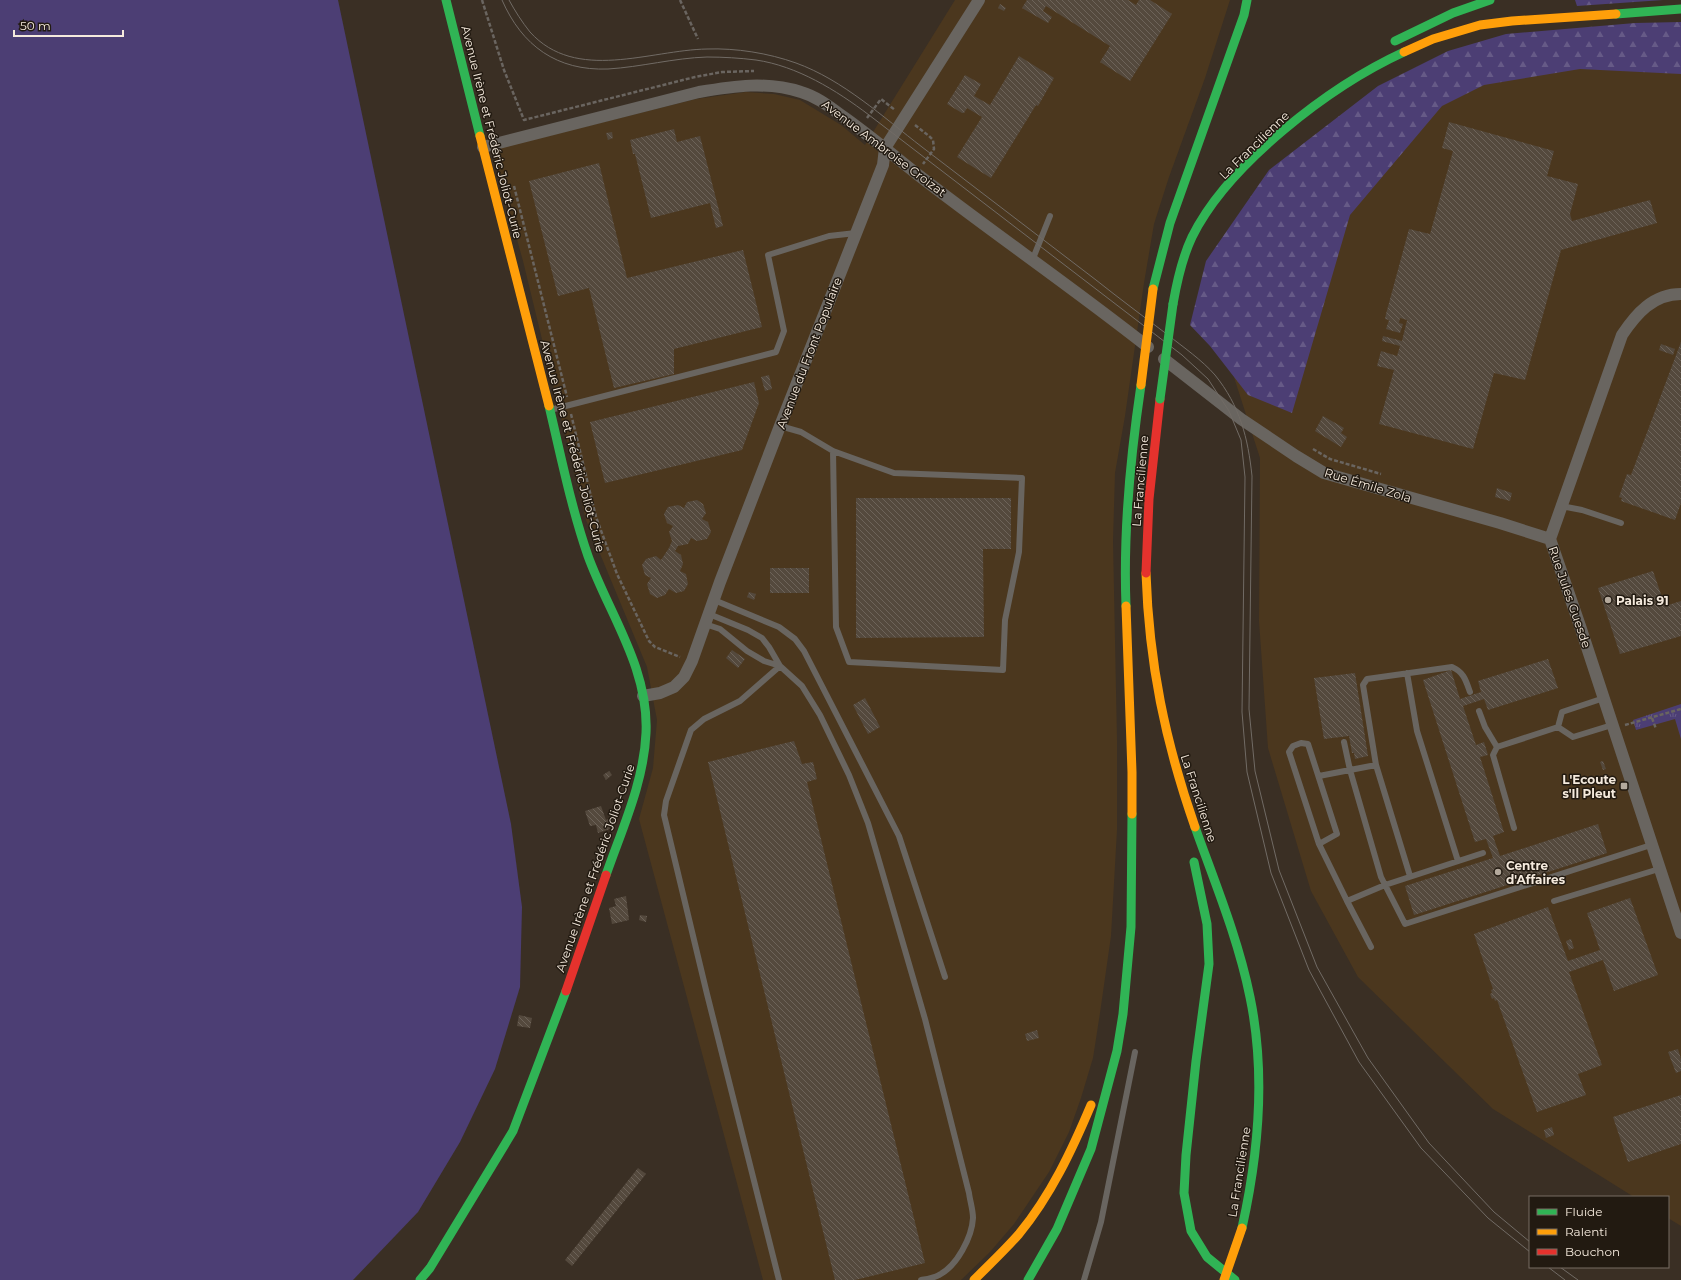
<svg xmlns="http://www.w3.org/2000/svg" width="1681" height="1280" font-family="Montserrat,sans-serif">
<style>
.built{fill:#4b371e}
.grass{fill:#4c3e74}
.forest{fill:url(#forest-firs)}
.park{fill:url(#park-tufts)}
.building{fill:url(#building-back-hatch)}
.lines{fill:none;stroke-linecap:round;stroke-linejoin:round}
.path{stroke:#6a6560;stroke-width:2.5;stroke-dasharray:4 2;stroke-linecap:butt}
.lane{stroke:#696560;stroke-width:6}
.street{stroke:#696560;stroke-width:12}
.fast{stroke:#30b455;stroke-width:9}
.slow{stroke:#ff9f0a;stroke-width:9}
.jam{stroke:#e5322d;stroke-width:9}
.tram{stroke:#716b65;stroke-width:1}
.fast-bridge{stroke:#30b455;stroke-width:9}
.slow-bridge{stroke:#ff9f0a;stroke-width:9}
.poi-dot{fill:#b4a99c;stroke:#221a11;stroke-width:1.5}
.labels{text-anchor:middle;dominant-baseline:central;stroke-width:3;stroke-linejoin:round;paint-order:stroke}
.street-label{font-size:12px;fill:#f5eadd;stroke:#221a11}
.poi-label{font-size:12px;font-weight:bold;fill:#f5eadd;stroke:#221a11;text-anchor:start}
</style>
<defs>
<pattern id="forest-firs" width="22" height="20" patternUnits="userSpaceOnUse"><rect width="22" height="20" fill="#4c3e74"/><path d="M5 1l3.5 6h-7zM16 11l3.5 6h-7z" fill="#665a87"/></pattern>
<pattern id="park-tufts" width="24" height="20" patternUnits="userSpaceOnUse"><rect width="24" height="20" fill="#4c3e74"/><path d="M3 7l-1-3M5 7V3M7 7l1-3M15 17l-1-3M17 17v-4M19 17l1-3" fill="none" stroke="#665a87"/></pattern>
<pattern id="building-back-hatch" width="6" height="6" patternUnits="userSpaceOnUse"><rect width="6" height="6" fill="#54493d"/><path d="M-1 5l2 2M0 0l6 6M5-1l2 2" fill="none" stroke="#6d6359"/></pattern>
</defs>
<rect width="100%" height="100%" fill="#3a2f24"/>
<path class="built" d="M955,0H1230L1205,78L1169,177L1154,224L1144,283L1125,416L1115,473L1113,541L1117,740V830L1111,936L1100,1013L1093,1058L1081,1098L1069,1132L1049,1172L1014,1224L990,1252L961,1280H763L639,819L653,768L657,720L647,667L586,520L523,261L492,150L696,99L746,92L774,94L800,100L841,125L865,145Z
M1681,27V1226L1668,1218V1197H1634L1493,1109L1358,977L1311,891L1268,748L1259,621L1260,458L1203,281L1375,98Z"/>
<path class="grass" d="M0,0H338L511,824L522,907L520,987L495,1069L460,1142L418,1212L353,1280H0Z"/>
<path class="forest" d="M1575,0H1663L1577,6Z
M1681,22V74L1580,69L1484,85L1442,106L1350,215L1292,413L1248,395L1210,346L1190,325L1206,261L1269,170L1378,86L1448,51L1506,34L1635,23Z"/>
<path class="park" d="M1681,704V739L1675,719L1636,730L1633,720Z"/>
<path class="building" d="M1027,0H1128L1136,5L1139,0H1150L1172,14L1130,81L1100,62L1110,46L1046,6L1043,11L1052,17L1048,23L1022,8Z
M1000,4L1006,8L1004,11L998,8Z
M1019,56L1054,78L1038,106L1036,105L991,178L957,157L982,117L967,108L964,113H962L947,104L965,75L981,84L974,96L990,105Z
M1449,122L1554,151L1547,176L1578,184L1570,214L1572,221L1650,200L1657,223L1561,250L1525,380L1494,373L1473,449L1379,424L1394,370L1377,366L1381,351L1397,356L1400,346L1382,341L1383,336L1402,341L1407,320L1400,318L1399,323L1403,324L1400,333L1386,329L1389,320L1385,319L1386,314L1409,229L1430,234L1453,151L1442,148Z
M674,129L677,142L700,136L723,226L716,228L710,203L651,218L635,154H633L630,140Z
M612,132L613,138L608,140L606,133Z
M599,163L627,278L743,250L762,327L674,349V374L614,388L589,288L558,296L529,181Z
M1681,342V503L1675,520L1621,501L1622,498L1619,497L1627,474L1631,475Z
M1661,344L1675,349L1673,355L1659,350Z
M769,375L772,389L765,391L761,377Z
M754,382L759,403L742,450L605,483L590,422Z
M1323,416L1344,428L1341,433L1347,437L1341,447L1315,431Z
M1497,488L1512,493L1510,501L1495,497Z
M856,498H1011V549H983L984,637L856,638Z
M697,500L703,504L706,513L702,519L708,522L711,532L707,539L697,541L691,538L688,544L678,546L675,551L681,555L683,564L680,571L686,574L688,584L684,591L676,593L669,589L665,595L657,598L650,594L647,584L651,578L645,575L642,565L646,559L656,556L661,560L669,548L672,541L669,532L673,526L667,523L664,514L668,507L678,505L684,508L687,502Z
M770,568H809V593H770Z
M1653,571L1665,606L1681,601V636L1620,654L1598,588Z
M749,592L756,594L754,600L747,597Z
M732,650L745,659L738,668L726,658Z
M1548,659L1558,688L1488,710L1484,699L1463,706L1476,745L1484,742L1488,755L1480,757L1504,832L1493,836L1500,856L1598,824L1607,853L1414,915L1405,886L1493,858L1486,839L1475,842L1423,680L1451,670L1460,699L1481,692L1478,681Z
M1355,673L1368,756L1355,759L1354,753H1352L1349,736L1324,739L1314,678Z
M865,698L880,727L868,734L853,705Z
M794,741L802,764L813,762L817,779L807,782L925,1263L855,1280H835L708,762Z
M1603,761L1606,769L1603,770L1600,762Z
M609,771L612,775L606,780L603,775Z
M601,806L606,820L608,819L610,829L598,833L596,825L590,826L585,811Z
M626,896L629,920L612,924L609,908L616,906L614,899Z
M1630,898L1658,975L1614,991L1603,960L1569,972L1602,1065L1578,1074L1586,1095L1537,1112L1497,1000L1495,1001L1494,998L1492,999L1490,994L1492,993L1491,990L1493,989L1474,934L1548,907L1568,961L1600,950L1587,913Z
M640,915L647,916L646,922L639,920Z
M1571,939L1574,948L1569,950L1566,941Z
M519,1015L532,1018L530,1028L517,1026Z
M1037,1030L1039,1038L1027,1041L1025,1034Z
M1678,1049L1681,1059V1071L1676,1073L1668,1052Z
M1681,1095V1144L1628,1162L1613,1117Z
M1552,1127L1554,1135L1546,1138L1544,1130Z
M638,1168L646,1174L572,1266L565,1260Z"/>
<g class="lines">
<path class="path" d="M482,0L504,70L524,120L695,77L722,72L754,71
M680,0L698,39
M867,118L881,99L895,110
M915,125L929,136L933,140L934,149L923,164
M514,186L567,397
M571,414L596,517L617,574L649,641L655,647L680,657
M1313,449L1330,459L1381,474
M1652,718L1656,729
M1625,725L1681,709"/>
<path class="lane" d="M1032,261L1050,216
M550,410L776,352L784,331L768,255L829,236L856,233
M780,426L801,432L833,451L894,473L1022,478L1019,552L1005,620L1003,670L849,662L836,627L833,451
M1561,506L1582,510L1621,523
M714,600L779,627L795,639L804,651L899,836L945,977
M709,614L748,630L762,638L769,647L780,666L802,686L820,715L849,775L868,823L925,1019L969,1193C970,1201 973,1210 973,1218C972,1237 957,1266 939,1275C934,1278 927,1279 921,1280
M705,624L720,629L747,651L764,661L780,666
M1407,673L1417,731L1458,861
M1479,711L1485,727L1497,747L1493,755L1514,828
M1558,727L1573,737L1612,725
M1344,742L1350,770L1376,765
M1497,747L1558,727L1562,712L1604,698
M1319,776L1350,770L1381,877L1405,924L1651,845
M1319,844L1337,834L1308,744L1301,743L1293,746L1289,752L1319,844L1347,901L1371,947
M1410,876L1376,765L1363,685L1367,679L1452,667C1464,672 1466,681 1470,692
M1347,901L1385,885L1483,853
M1554,901L1659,869
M779,1280L707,994L664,815L666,801L691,730L704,719L740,701L780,666
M1084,1280L1101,1222L1135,1052"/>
<path class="street" d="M483,147L699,92C734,86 767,81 801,92C818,97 831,108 845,118C870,136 893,155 917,174C993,233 1072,287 1148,347
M1681,294C1653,294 1636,314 1622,335L1550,539L1580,626L1681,933
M1164,359L1241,419L1296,456L1324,473L1500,523L1550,539
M643,696L660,693L674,687L684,677L692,661L720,582L780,426L883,165L885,148L979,0"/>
<path class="fast" d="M446,0L480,136
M1616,14L1681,9
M1395,41L1453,13L1490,0
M1153,289L1170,223L1244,15L1247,0
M1173,304C1177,281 1182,258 1192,237C1228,164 1330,86 1404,52
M549,406C561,456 571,507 588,556C609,614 649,668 646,733C644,782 622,829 606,875
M1126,606C1123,531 1130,459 1141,385
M1195,827C1215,883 1238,938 1250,997C1266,1074 1259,1152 1242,1228
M1194,862L1207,924L1209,964L1196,1061L1186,1155L1184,1193L1191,1231L1207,1257L1235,1280
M420,1280L430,1268L513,1131L566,991
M1028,1280L1057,1229L1091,1149L1117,1051L1123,1014L1131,927L1132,814"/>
<path class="slow" d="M1404,52L1433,39L1480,25L1512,21L1616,14
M480,136L549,406
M1146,573C1149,664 1165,741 1195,827
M1126,606L1132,772V814
M974,1280C989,1265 1005,1250 1019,1234C1051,1195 1072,1150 1091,1105"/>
<path class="jam" d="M1146,573L1149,499L1160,399
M566,991L606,875"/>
<path class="tram" d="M502,0C522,46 557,71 608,69C641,67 674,58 707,57C723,57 740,58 756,60C797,66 836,90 869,115L1182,355L1208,379L1229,411L1241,440L1245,477L1242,712L1247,772L1271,873L1309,970L1359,1062L1421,1148L1488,1218L1530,1252
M509,0C515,11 522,22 530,32C576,83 650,50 707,49C736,48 768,53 796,63C843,80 883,117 922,147C980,191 1038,236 1096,280C1120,299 1144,317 1168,335C1183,347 1202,360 1215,375C1240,406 1248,438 1252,476L1249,709L1255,771L1279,870L1317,967L1368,1058L1429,1143L1494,1212L1530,1242
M1548,1267L1565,1280
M1560,1267L1578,1280"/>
<path class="fast-bridge" d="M1160,399L1173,304"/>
<path class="slow-bridge" d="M1141,385L1153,289
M1224,1280L1242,1228"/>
</g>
<g class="poi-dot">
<circle cx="1608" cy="600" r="4"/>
<rect x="1620" y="782" width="8" height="8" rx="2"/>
<circle cx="1498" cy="872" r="4"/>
</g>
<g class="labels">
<g class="street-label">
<text transform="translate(492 132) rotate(76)">Avenue Irène et Frédéric Joliot-Curie</text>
<text transform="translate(1254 145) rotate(-44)">La Francilienne</text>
<text transform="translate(884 148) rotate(37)">Avenue Ambroise Croizat</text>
<text transform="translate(809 353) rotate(-69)">Avenue du Front Populaire</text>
<text transform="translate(573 446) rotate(75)">Avenue Irène et Frédéric Joliot-Curie</text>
<text transform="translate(1140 481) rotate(-85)">La Francilienne</text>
<text transform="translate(1368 485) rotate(17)">Rue Émile Zola</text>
<text transform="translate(1570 597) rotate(71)">Rue Jules Guesde</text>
<text transform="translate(1199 798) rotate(72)">La Francilienne</text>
<text transform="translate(595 868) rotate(-71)">Avenue Irène et Frédéric Joliot-Curie</text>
<text transform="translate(1239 1172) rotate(-81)">La Francilienne</text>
</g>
<g class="poi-label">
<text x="1616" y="600">Palais 91</text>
<text x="1616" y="779" text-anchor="end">L'Ecoute<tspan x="1616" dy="14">s'Il Pleut</tspan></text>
<text x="1506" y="865">Centre<tspan x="1506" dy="14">d'Affaires</tspan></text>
</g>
</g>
<rect x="1529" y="1196" width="140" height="72" fill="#221a11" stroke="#766d63"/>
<rect x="1537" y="1209" width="20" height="6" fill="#30b455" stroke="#766d63"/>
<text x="1565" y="1216" font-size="12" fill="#f5eadd">Fluide</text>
<rect x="1537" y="1229" width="20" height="6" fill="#ff9f0a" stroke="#766d63"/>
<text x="1565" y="1236" font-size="12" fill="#f5eadd">Ralenti</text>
<rect x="1537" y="1249" width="20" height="6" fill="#e5322d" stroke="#766d63"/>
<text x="1565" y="1256" font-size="12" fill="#f5eadd">Bouchon</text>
<path d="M14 30v6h109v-6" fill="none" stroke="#f5eadd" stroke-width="2"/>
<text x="20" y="30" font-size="12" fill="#f5eadd" stroke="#221a11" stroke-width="3" paint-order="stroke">50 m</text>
</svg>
